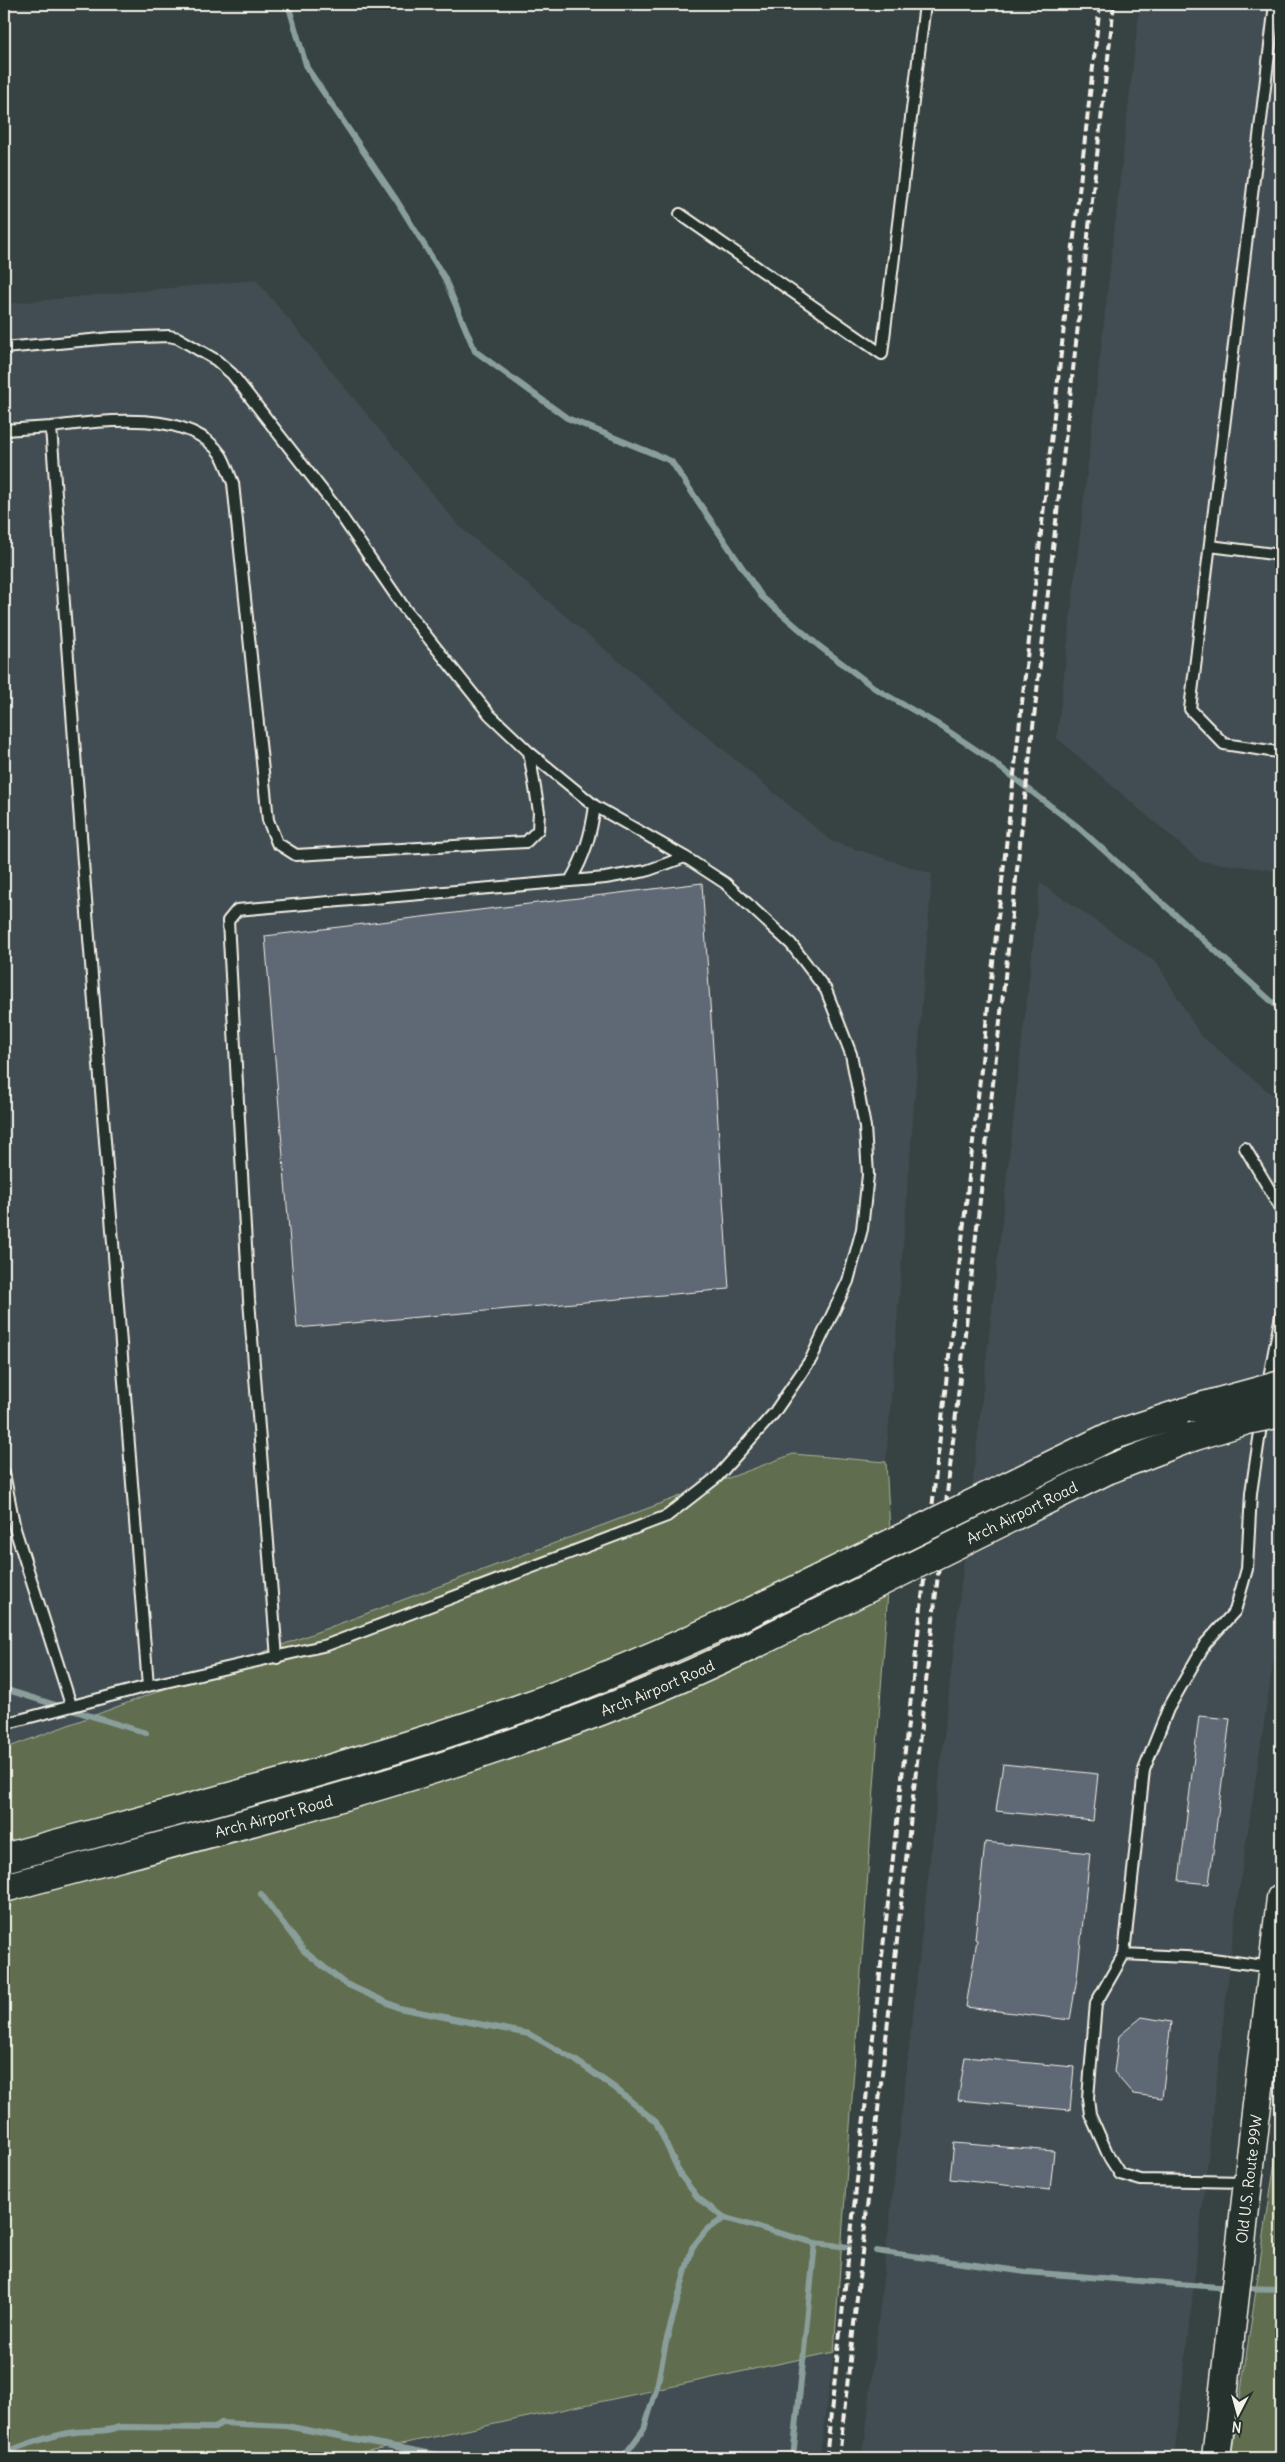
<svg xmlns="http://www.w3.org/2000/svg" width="1285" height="2462" font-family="Delius,sans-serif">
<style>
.built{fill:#434e52}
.green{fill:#616e4f;stroke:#aab09c}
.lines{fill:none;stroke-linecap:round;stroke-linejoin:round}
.stream{stroke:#8a9f9b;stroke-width:6}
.building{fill:#5f6775;stroke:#f4f1e8}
.service-casing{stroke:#f4f1e8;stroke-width:14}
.secondary-casing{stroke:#f4f1e8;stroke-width:31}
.primary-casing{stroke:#f4f1e8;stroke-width:31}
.service{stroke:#26332d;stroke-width:10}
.secondary{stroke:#26332d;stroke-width:28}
.primary{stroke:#26332d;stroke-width:28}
.rail{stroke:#f4f1e8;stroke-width:4;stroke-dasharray:8 4;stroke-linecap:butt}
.primary-bridge-casing{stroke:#f4f1e8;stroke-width:31;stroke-linecap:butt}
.primary-bridge{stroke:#26332d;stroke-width:28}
.labels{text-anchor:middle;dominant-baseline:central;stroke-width:4;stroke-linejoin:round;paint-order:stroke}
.street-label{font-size:15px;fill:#f4f1e8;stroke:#26332d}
</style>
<rect width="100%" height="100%" fill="#374343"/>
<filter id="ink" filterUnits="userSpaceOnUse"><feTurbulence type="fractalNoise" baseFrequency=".02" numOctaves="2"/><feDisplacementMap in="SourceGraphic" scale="10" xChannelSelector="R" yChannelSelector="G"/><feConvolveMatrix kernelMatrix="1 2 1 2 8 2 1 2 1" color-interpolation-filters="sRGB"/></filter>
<g filter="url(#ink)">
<path class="built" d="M1140,4H1281V871L1200,861L1057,738Z
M256,280L459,526L831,841L932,874L886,1462L793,1454L4,1749V304Z
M1040,883L1157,963L1200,1035L1281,1102V1610L1236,1909L1174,2458H863Z
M834,2352L819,2458H335Z"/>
<path class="green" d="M793,1454L886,1462L891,1548L834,2352L335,2458H4V1749Z
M1281,2121V2458H1231Z"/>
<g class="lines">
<path class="stream" d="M288,4L307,68L397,201L444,277L475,351L567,418L671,461L762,597L819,646L876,689L939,725L984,755L1078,827L1281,1010
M4,1689L146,1733
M261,1894L304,1951L344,1983L399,2008L529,2034L575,2060L615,2088L656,2122L681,2176L699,2199L725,2218L815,2243L849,2247
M876,2251L1026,2272L1230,2288
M1242,2288L1281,2289
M4,2453C26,2444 51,2435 76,2432C90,2430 106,2433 119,2427L215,2428L221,2423L286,2426L454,2458
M619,2458L624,2456L644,2429L657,2387L666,2342L692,2248L707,2229L725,2218
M793,2458L815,2243"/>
</g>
<path class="building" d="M702,883L729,1289L297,1328L265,936Z
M1199,1716L1230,1719L1209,1884L1179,1881Z
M1003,1764L1098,1774L1093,1821L996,1811Z
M985,1842L1090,1853L1077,1978L1070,2020L966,2007L977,1940L975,1939Z
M1142,2017L1171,2022L1162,2098L1133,2094L1114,2072L1119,2036Z
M965,2057L1074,2067L1070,2110L958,2100Z
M954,2143L1054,2151L1050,2190L950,2179Z"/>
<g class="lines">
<g class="service-casing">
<path id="service" d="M1275,4L1190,709L1224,744L1277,752L1281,750
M680,214L882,354L925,4
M4,348L112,338L169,336L178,338L216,360L232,374L333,504L405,609L489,714L529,752L595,806L685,857L725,883L791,944L826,990L851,1054L865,1127L868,1175L862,1229L848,1281L811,1359L774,1413L717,1477L667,1516L327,1645L148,1686L4,1724
M51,427C99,421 189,408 221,455C226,463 229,474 233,483L268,820L277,843L296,855L526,842L538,830L539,812L529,752
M4,430L51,427L83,862L148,1686
M1210,546L1281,555
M570,881C585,856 591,834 595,806
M1245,1148L1281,1209
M1267,1388L1281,1315
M4,1473L15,1529L71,1705
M277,1658L249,1300L228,921L237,910L605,878L646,871L685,857
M1124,1954L1205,1958L1272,1967
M1247,2182L1141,2180L1120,2174L1109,2157L1090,2114L1088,2098L1096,2003L1124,1954L1144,1770L1168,1709L1205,1644L1235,1611L1247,1569L1251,1493L1262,1419"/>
</g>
<g class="secondary-casing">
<g id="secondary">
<path id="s1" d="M1216,2458L1281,1898"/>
</g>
</g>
<g class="primary-casing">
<g id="primary">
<path d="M1111,1436L1197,1408"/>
<path d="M1107,1470L1192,1437"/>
<path d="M4,1858C176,1811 350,1768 519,1709C599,1681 676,1647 753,1611"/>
<path id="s2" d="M4,1888C255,1820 514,1761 749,1647"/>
</g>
</g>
<use href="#service" class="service"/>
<use href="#secondary" class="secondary"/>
<use href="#primary" class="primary"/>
<path class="rail" d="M826,2458L1100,4
M839,2458L1114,4"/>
<g class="primary-bridge-casing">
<g id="primary-bridge">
<path d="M1197,1408L1281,1385"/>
<path d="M1192,1437L1247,1420L1281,1413"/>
<path d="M753,1611L1111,1436"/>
<path id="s3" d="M749,1647L1107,1470"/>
</g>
</g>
<use href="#primary-bridge" class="primary-bridge"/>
</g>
</g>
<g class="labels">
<g class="street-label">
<text stroke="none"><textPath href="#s3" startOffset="304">Arch Airport Road</textPath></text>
<text stroke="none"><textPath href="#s2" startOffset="684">Arch Airport Road</textPath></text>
<text stroke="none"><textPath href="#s2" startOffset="279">Arch Airport Road</textPath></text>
<text stroke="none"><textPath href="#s1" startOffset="281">Old U.S. Route 99W</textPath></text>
</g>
</g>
<rect width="1285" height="2462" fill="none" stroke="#26332d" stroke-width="20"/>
<rect x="10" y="10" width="1265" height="2442" fill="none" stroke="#f4f1e8" stroke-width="2" filter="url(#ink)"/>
<g transform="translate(1238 2414) rotate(186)" stroke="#26332d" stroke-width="4" paint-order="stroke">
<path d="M0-4L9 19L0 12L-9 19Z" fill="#f4f1e8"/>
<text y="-8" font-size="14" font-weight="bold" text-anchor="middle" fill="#f4f1e8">N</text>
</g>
</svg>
